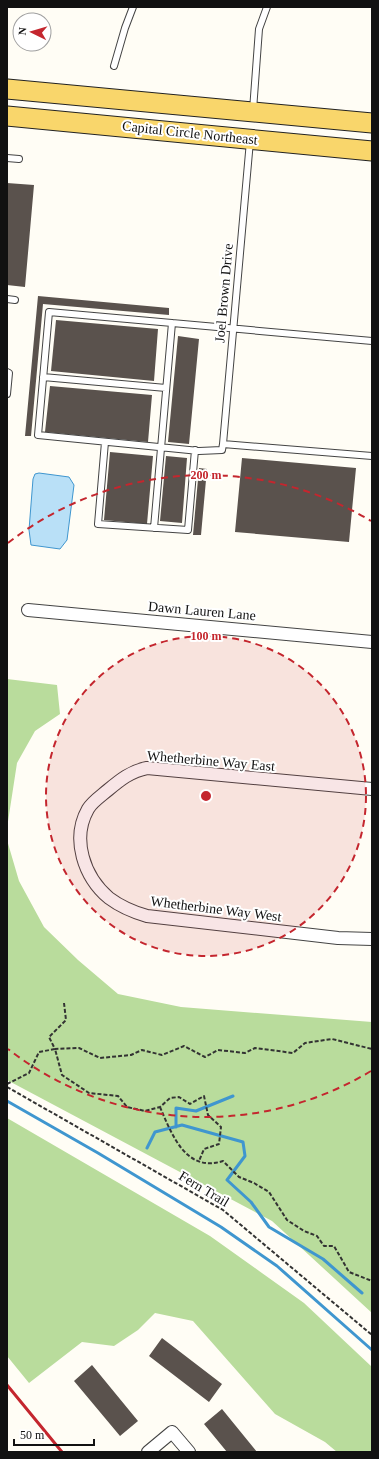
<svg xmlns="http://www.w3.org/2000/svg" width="379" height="1459" font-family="Georgia,serif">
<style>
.forest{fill:#b9dc9c}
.water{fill:#b9e0f7;stroke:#3f96cf}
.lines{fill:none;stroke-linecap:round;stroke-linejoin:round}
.stream{stroke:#3f96cf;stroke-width:3}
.building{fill:#5a524d}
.service-casing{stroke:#444;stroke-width:8}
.minor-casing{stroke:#444;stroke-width:14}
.primary-casing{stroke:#222;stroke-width:21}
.path{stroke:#333;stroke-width:2;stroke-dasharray:4 2;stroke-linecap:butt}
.service{stroke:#fff;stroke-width:6}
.minor{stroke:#fff;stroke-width:12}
.primary{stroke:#f9d66b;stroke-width:19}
.rail{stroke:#c4262e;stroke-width:3}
.ring{fill:none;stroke:#c4262e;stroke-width:2;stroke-dasharray:7 5}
.labels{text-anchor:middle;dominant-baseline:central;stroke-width:4;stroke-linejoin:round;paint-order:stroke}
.street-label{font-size:14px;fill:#111;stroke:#fff}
.centre{fill:#c4262e;stroke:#fff;stroke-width:2}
.ring-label{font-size:12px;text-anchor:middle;font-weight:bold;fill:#c4262e;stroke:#fff;stroke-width:4;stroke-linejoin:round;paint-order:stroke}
</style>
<rect width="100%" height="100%" fill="#fffdf5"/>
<path class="forest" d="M7,679L57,685L60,714L35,731L17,763L7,828Z
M7,840L19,881L44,927L78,960L118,994L181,1007L372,1022V1313L272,1221L7,1080Z
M7,1118L210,1236L304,1303L372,1367V1452H337L325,1442L275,1414L193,1321L155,1313L138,1330L114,1346L82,1342L29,1383L7,1356Z"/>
<path class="water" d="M39,473L69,477L74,485L67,540L60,549L31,545L29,530L33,479L35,474Z"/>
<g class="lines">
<path class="stream" d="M7,1101L98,1153L221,1227L277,1266L372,1350
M176,1127V1108L196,1111L233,1096
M147,1148L155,1132L182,1125L243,1142L245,1156L227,1180L251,1202L269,1227L323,1259L362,1293"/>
</g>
<path class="building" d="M7,183L34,185L25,287L7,285Z
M38,296L169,308V315L43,304L31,436H25Z
M56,320L158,329L154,381L51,371Z
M178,336L199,339L189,444L168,442Z
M50,386L152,395L148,442L45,432Z
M110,452L153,456L147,524L104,520Z
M166,456L187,458L182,523L160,521Z
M242,458L356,468L349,542L235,532Z
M199,468L207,469L201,535H193Z
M162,1338L222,1384L209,1402L149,1356Z
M92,1365L138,1421L120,1436L74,1381Z
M222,1409L257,1452H227L204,1424Z"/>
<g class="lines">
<g class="service-casing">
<path id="service" d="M114,66L125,28L133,7
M253,110L259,29L267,7
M250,141L223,444L222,450L199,451L38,435L49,312C156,322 264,331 372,341
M7,158L19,159
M7,299L15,300
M7,372L9,373L7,394
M43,377L166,388
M105,442L98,524L188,530L195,450
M223,444L372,456
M154,528L172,323"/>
</g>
<g class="minor-casing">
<path id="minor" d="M28,610L372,642
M372,789L147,768C131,771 120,780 108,790C101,796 92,802 88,809C71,839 84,877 109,898C121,907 133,912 147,916L338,938L372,939
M148,1452L172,1432L189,1452"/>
</g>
<g class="primary-casing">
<path id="primary" d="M7,89L372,123
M7,116L372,151"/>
</g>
<path class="path" d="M7,499V496
M64,1003L66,1020L49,1037L55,1049L79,1048L100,1058L131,1055L142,1050L162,1055L184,1046L205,1057L218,1050L245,1053L255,1048L293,1053L305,1043L332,1039L372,1049
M7,1084L29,1073L39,1052L55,1049L62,1075L89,1093L118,1096L127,1107L145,1111L160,1107L170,1098L179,1097L190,1104L204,1096L208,1115L221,1127L219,1144L204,1149L199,1161
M7,1087L223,1210L372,1335
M160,1107C172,1135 186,1173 223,1161L239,1177L254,1183L269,1192L287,1220L304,1231L317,1236L324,1246H334L349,1272L372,1281"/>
<use href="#service" class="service"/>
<use href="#minor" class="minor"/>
<use href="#primary" class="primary"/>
<path class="rail" d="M7,1385L62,1452"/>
</g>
<circle cx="206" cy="796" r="160" fill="#c4262e" fill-opacity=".12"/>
<g class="ring">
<circle cx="206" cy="796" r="160"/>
<path d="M371 1071A321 321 0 0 1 8 1049M8 543A321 321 0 0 1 371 521"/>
</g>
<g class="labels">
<g class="street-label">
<text transform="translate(190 133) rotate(6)">Capital Circle Northeast</text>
<text transform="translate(224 293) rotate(-85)">Joel Brown Drive</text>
<text transform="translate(202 611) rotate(5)">Dawn Lauren Lane</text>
<text transform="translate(211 761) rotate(5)">Whetherbine Way East</text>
<text transform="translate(216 909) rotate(7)">Whetherbine Way West</text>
<text transform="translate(204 1189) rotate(31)">Fern Trail</text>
</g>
</g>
<circle cx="206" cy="796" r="6" class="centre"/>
<g class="ring-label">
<text x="206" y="479">200 m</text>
<text x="206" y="640">100 m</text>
</g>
<rect width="379" height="1459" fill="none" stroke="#111111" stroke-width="16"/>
<g transform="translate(32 32) rotate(275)"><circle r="19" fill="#ffffff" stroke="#a0a0a0"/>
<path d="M0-3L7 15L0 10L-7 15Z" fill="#c4262e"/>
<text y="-6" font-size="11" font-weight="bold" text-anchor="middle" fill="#111111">N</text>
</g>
<path d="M14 1439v6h80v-6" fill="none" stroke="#111111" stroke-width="2"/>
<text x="20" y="1439" font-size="12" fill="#111111" stroke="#ffffff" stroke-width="3" paint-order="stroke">50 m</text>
</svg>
